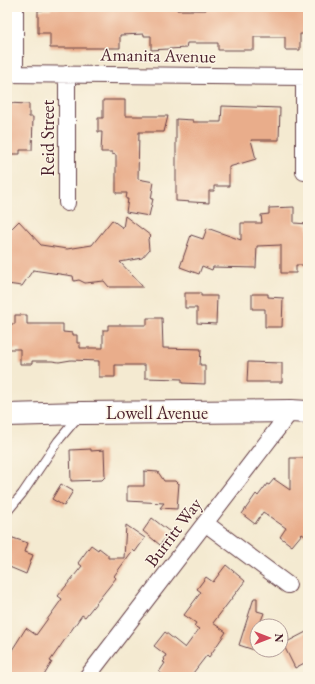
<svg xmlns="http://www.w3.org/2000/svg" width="315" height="684" font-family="'EB Garamond',serif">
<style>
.building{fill:#e9ad8b}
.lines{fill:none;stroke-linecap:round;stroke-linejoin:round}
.lane-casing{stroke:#643d44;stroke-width:10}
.street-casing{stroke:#643d44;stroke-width:18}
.secondary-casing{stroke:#643d44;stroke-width:24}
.lane{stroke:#fff;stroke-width:8}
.street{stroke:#fff;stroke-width:16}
.secondary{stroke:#fff;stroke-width:22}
.labels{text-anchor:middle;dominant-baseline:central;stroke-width:3;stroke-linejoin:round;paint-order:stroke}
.street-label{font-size:18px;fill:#4a1f2b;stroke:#fcf5e5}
</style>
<rect width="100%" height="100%" fill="#fcf5e5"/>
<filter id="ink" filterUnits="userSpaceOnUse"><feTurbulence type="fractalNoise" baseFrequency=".025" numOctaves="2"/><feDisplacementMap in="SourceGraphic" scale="8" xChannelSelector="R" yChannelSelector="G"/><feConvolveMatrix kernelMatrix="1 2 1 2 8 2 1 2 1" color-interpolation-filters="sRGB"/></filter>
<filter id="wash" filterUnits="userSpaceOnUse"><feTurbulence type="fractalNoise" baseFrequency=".012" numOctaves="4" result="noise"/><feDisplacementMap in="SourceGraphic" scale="16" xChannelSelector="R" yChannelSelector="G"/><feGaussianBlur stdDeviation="0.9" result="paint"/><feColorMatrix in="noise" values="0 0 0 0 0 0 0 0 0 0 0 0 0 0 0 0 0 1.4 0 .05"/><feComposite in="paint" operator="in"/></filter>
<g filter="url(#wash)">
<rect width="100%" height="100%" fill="#f4ead1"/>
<g id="blocks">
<path class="building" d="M74,7H88V9H118V7H177V10H206V7H308V34H300V50H285V37H254V50H218V43H187L186,48L151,50V36H144V34L120,35V48H50V33H38V10H51V8H74Z
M103,100H125V116H168L164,132H139L138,179L154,182L151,199H153L149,216L126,212L128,199H126L127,193H116V155L112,154V152H101L102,132H98V118H103Z
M7,103L29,104V117H33L32,150H20V154H7Z
M222,106L280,108L279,140H251L256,159L229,167V186H214V191H209V203L176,201V119L193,120V122H221Z
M294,207V223L308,224V265H296V273H281V245L257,246L256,268L213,267L212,270L202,266L199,274L180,267L191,235L203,239L207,228L241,240V223H262L261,215L269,214V208Z
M125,216L151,236L148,239L149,250L142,258L120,262L143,287H109L104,281L85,283L79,280L74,281L73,276L33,270L22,286L7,284V233L19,221L41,245L67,249L92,245L112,220L123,228Z
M185,293H201V296H217L216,324L197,323V308H185Z
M252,294H268V297L283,298L282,327H265V309H252Z
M15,315H27V324H63V332L73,333V335H77V343H80V348H103V330H108V325H147V318H162L163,348L201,349L200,365H205V384L182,383V379L145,378V365H115V377H99V361L71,360L59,362L52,361H32V364H20V349H7V324H15Z
M248,362L282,363V382H247Z
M91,449V451L104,450L105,477L102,480L71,481L70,450Z
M290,458H308V538L302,534L292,546L280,537L286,528L263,512L255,524L242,514L256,494L258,496L267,484L269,485L274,479L290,490Z
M144,471L158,472L164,481H175L178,484L179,483L177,509L160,508L164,503L127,501V486H144Z
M61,484L73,491L64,506L52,499Z
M152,518L170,532L160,545L143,531Z
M126,525L145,538L135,552L133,550L114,576L116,578L85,617L82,615L50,661L52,662L43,677H7V658L26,628L36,635L62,599L58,596L82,566L78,563L91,545L98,550L99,548L108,555V558H124Z
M7,536L28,543L25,552L33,555L26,574L7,566Z
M226,565L245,581L213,623L226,632L209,657L207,655L190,677H166L159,672L165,663L163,662L165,660L164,659L166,655L154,646L165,632L185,648L199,629L194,626L196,623L184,615L201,592L197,589L206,577L213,582Z
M254,598H257V611L264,613L259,626H257V651L239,645Z
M308,631V661L295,668L283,644Z"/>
</g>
</g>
<g filter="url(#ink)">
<use href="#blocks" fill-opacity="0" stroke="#643d44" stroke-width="1"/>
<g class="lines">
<g class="lane-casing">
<path id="lane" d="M7,512L22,494L58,441L79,416"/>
</g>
<g class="street-casing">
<path id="street" d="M7,74L308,77
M15,74V7
M67,74V203
M304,77V172
M205,523L288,585
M87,677L291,411"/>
</g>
<g class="secondary-casing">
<path id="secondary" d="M7,415L82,413L291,411L308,412"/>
</g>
<use href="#lane" class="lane"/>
<use href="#street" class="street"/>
<use href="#secondary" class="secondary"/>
</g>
</g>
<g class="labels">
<g class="street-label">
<text transform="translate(158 55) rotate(1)">Amanita Avenue</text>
<text transform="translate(47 138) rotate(-90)">Reid Street</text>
<text x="157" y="412">Lowell Avenue</text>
<text transform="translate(173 532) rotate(-53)">Burritt Way</text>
</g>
</g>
<rect width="315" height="684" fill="none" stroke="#fcf5e5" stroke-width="24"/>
<g transform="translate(269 638) rotate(90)"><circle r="19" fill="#fcf5e5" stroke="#b59f9b"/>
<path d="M0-3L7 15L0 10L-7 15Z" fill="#d1495b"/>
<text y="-6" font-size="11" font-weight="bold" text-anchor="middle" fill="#4a1f2b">N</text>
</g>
</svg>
